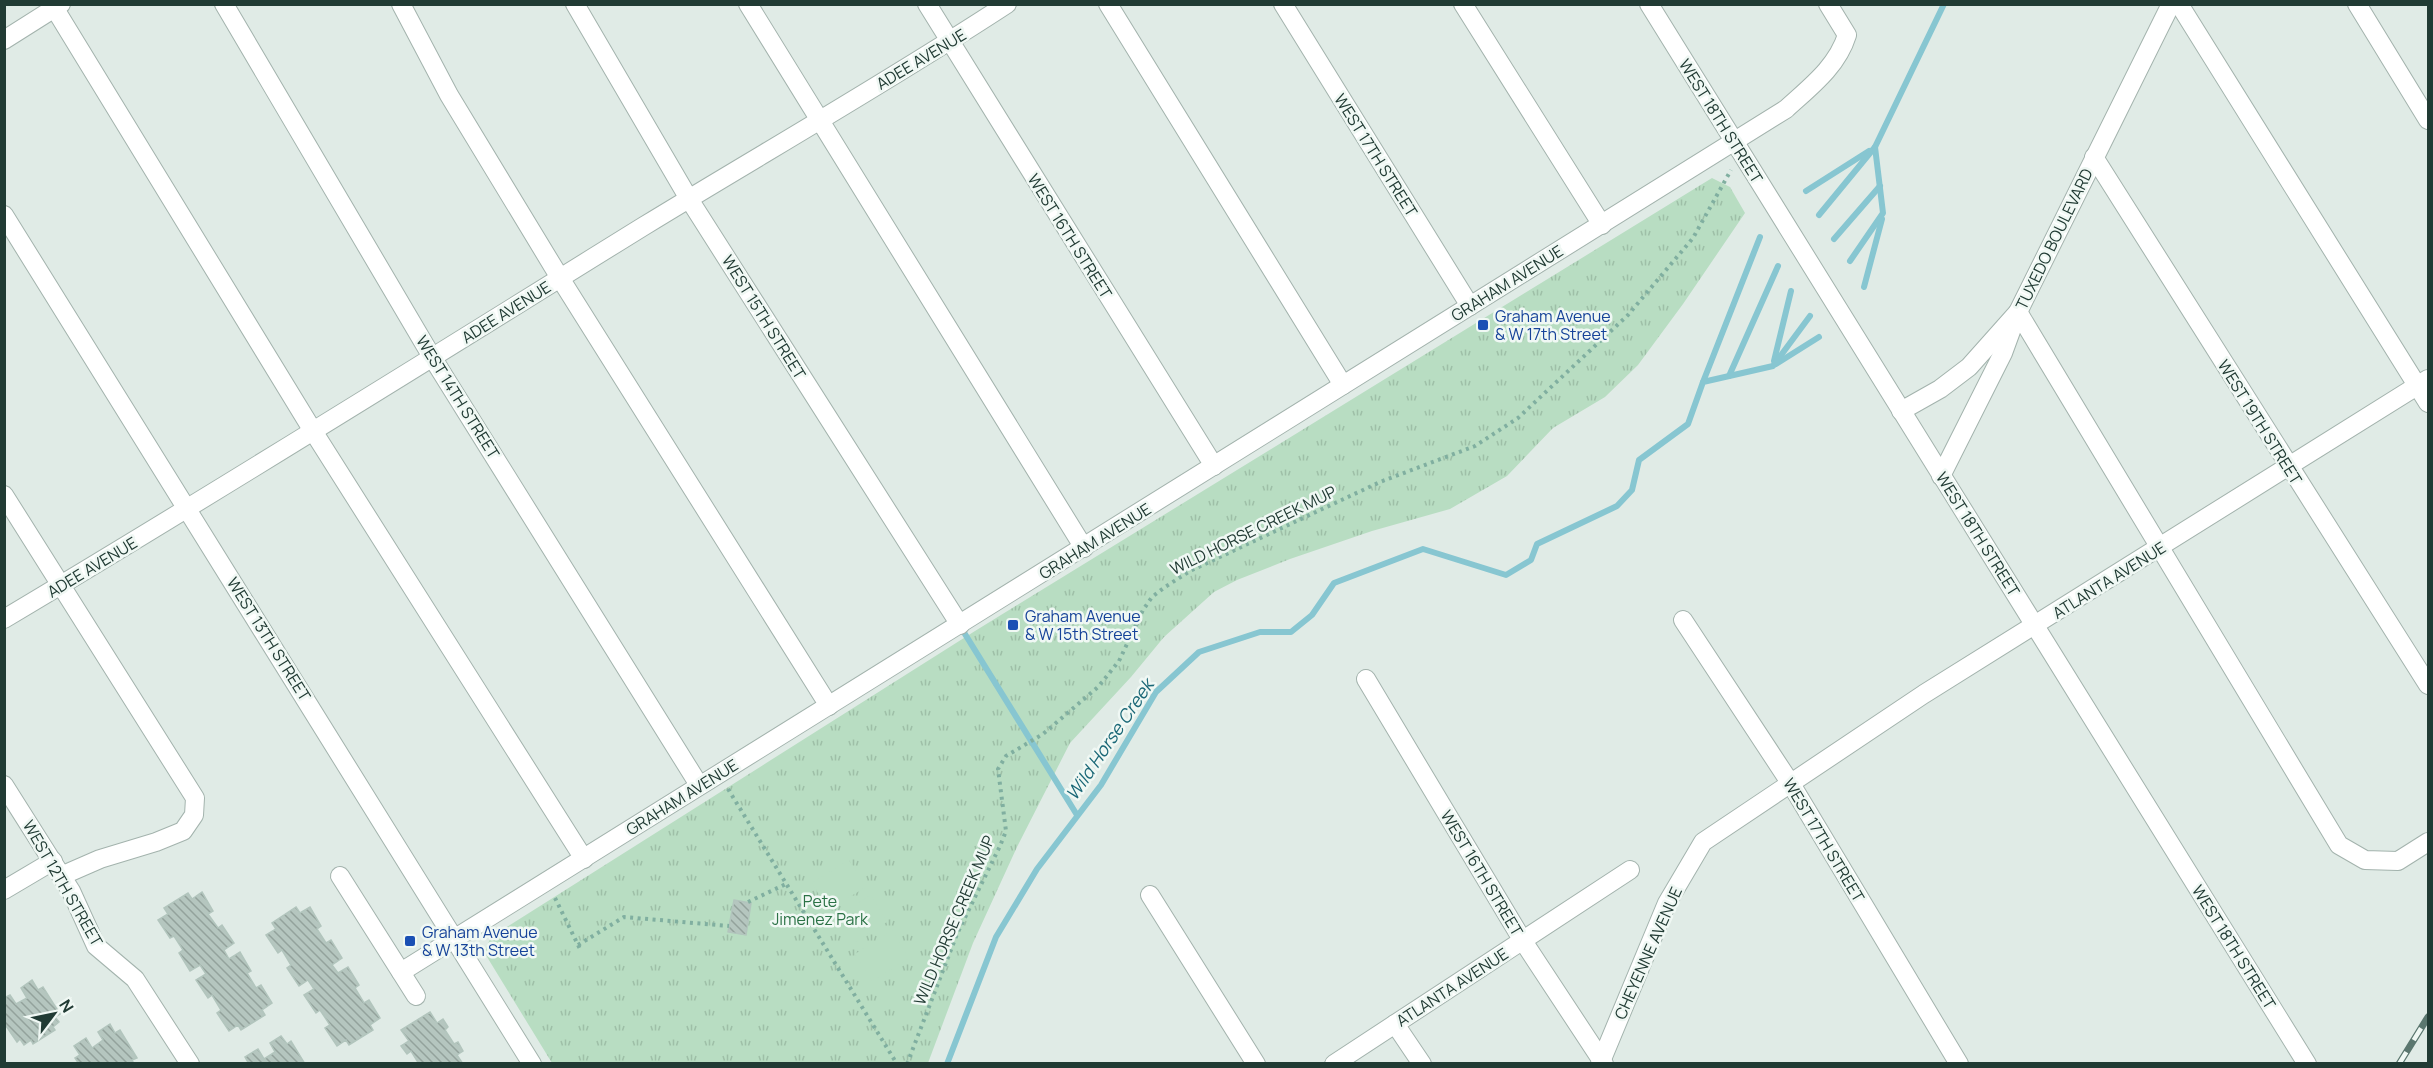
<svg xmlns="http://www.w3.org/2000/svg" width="2433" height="1068" font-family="Manrope,sans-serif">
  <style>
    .grass { fill: url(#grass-tufts) }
    .pitch { fill: #b8ddc2 }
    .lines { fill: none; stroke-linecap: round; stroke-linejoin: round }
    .stream { stroke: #87c6d1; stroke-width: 6 }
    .building { fill: url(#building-back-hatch); stroke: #b2c5bd; stroke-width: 1.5 }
    .minor-casing { stroke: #a3b3ad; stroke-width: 20 }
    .path { stroke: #80afa0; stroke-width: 4; stroke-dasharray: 3 4.5; stroke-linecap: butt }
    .minor { stroke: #fff; stroke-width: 18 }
    .rail-casing { stroke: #5b776f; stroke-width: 7 }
    .rail { stroke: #f0f8f4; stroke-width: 4.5; stroke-dasharray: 14; stroke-linecap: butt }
    .transit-dot { fill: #1a4fb4; stroke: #f0f8f4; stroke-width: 2 }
    .labels { text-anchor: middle; stroke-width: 5; stroke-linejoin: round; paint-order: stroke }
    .street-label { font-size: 16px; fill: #213b34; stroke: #f0f8f4 }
    .transit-label { font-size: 16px; fill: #164399; stroke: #f0f8f4; text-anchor: start }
    .park-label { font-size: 16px; fill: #2b7246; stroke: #f0f8f4 }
    .water-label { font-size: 18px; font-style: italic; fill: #1b6877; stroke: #f0f8f4 }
  </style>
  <defs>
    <pattern id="grass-tufts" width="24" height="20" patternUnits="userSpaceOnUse" patternTransform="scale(1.5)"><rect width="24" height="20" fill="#b8ddc2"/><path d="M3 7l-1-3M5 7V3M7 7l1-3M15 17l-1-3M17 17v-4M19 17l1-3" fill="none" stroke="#9ebfa7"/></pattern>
    <pattern id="building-back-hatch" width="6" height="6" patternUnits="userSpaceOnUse" patternTransform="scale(1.5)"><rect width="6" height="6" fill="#b5c6bf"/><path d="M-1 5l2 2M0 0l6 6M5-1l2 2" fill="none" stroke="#93a29c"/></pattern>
  </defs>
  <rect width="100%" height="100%" fill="#e0ebe6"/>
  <!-- grass -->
  <path class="grass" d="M1712,178L1730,187L1745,213L1683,304L1638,365L1605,397L1553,428L1507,476L1450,509L1372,531L1290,559L1237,580L1214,592L1164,637L1131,677L1070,743L1017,847L973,943L928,1063H552L484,952L491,937L975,631Z"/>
  <!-- pitch -->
  <g class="pitch">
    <path d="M849,860L866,887L828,910L812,883Z"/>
    <path d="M871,895L887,922L850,945L833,918Z"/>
    <path d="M892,930L909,958L872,981L855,954Z"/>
  </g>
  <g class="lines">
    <!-- stream -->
    <g class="stream">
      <path d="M1806,191L1869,151"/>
      <path d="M1819,215L1875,147"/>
      <path d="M1834,239L1880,186"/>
      <path d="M1850,261L1883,213L1875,147L1944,4"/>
      <path d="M1864,287L1882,219"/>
      <path d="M1774,361L1791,291"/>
      <path d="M1776,364L1819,337"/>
      <path d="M1729,376L1778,266"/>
      <path d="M1703,382L1760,237"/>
      <path d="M960,626L1077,815"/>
      <path d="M947,1064L996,937L1037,869L1101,785L1156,692L1199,652L1260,632H1291L1312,615L1334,583L1423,549L1506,575L1531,560L1537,544L1617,506L1632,490L1639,460L1688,424L1703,382L1773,366L1810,316"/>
    </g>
  </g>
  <!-- building -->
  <g class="building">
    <path d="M202,892L213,911L208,914L218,928L222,925L234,943L224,950L229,959L240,952L251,971L247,973L256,988L261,985L272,1003L262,1010L265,1015L241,1030L238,1025L229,1031L217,1013L221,1010L212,995L208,998L196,980L206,974L200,965L190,971L179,953L183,950L174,936L170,938L158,920L168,914L164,908L188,893L192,899Z"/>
    <path d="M734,900L751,903L746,935L728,932Z"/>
    <path d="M296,907L300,913L310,907L321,926L317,929L326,943L331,940L342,958L332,965L338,973L348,967L359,985L355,988L364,1003L369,1000L380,1018L370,1025L373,1030L349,1045L346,1040L337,1046L325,1028L330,1025L320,1010L316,1013L304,995L314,989L308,980L299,986L287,968L291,965L282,950L278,953L266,935L276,929L272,923Z"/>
    <path d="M32,980L38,990L43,987L60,1014L55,1017L59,1022L53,1027L55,1030L33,1044L31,1040L24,1045L20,1039L17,1042L4,1023V998L10,995L16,1004L27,998L21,988Z"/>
    <path d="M430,1012L437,1023L443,1019L448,1027L445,1030L454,1044L458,1042L463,1051L457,1055L463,1064H419L411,1051L407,1054L401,1046L409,1041L401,1030Z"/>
    <path d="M110,1024L115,1033L120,1030L137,1058L132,1060L134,1064H79L75,1058L80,1055L74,1046L86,1038L92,1048L103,1040L98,1032Z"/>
    <path d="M281,1036L287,1044L291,1041L305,1064H249L245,1057L258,1049L264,1059L275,1052L270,1043Z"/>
  </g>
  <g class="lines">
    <defs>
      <g id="minor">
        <path d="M52,4L313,431L584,859"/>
        <path d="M224,4L432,357L699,785"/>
        <path d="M401,4L449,95L560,278L829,706"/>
        <path d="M575,4L689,199L960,625"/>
        <path d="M748,4L1084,548"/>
        <path d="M927,4L1214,466"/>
        <path d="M1108,4L1343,385"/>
        <path d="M1283,4L1470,306"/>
        <path d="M1463,4L1602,225"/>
        <path d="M1649,4L2307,1064"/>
        <path d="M2179,4L2428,403"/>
        <path d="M2357,4L2428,120"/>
        <path d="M4,40L61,4"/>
        <path d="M2094,157L2428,685"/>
        <path d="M4,215L532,1064"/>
        <path d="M1901,411L1940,389L1969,367L2018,312L2339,845L2365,860L2398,861L2428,842"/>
        <path d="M1941,476L2003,353L2018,312L2171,4"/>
        <path d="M4,495L195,798L194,815L183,831L156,842L100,859L61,876"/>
        <path d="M4,619C219,491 431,358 644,226C765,152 888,82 1007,4"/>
        <path d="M1683,620L1791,784L1959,1064"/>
        <path d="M1366,679L1523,941L1604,1064"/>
        <path d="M4,785L71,891L96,946L135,979L190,1064"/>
        <path d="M340,876L416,996"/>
        <path d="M4,890L53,861"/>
        <path d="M1150,895L1256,1064"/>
        <path d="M401,972L1786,109C1810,87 1837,67 1847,35L1828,4"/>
        <path d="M1395,1024L1422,1064"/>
        <path d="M1334,1064L1630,870"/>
        <path d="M1600,1064L1667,903L1703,842L1924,694L2428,379"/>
      </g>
    </defs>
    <!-- minor casing -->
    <use href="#minor" class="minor-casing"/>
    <!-- path -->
    <g class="path">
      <path d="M728,789L897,1064"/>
      <path d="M555,898L581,951"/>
      <path d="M748,902L786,884"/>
      <path d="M578,945L624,917L729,926"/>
      <path d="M907,1064L957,934L1000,846L1006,831L998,769L1006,756L1043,734L1098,687L1119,661L1143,610L1152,597L1165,587L1190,571L1380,482L1475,446L1518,418L1628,315L1693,238L1731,170"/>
    </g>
    <!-- minor -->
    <use href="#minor" class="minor"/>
    <defs>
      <path id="rail" d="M2399,1064L2428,1017"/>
    </defs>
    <!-- rail casing -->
    <use href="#rail" class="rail-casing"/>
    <!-- rail -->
    <use href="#rail" class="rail"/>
  </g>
  <!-- markers -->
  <g class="transit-dot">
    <rect x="1477" y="319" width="12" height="12" rx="3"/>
    <rect x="1007" y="619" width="12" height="12" rx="3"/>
    <rect x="404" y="935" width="12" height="12" rx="3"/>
  </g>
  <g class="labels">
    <!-- street labels -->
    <g class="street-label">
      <text transform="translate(921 59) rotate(-31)" y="6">ADEE AVENUE</text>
      <text transform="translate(1721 121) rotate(58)" y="6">WEST 18TH STREET</text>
      <text transform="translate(1376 155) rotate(58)" y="6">WEST 17TH STREET</text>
      <text transform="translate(1070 236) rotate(58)" y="6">WEST 16TH STREET</text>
      <text transform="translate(2054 239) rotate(-64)" y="6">TUXEDO BOULEVARD</text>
      <text transform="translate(1507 283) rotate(-32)" y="6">GRAHAM AVENUE</text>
      <text transform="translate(506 312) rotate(-32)" y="6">ADEE AVENUE</text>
      <text transform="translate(764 317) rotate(58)" y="6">WEST 15TH STREET</text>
      <text transform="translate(458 397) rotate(58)" y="6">WEST 14TH STREET</text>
      <text transform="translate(2260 422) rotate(58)" y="6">WEST 19TH STREET</text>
      <text transform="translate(1253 530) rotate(-26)" y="6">WILD HORSE CREEK MUP</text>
      <text transform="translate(1978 534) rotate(58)" y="6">WEST 18TH STREET</text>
      <text transform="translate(1095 541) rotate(-32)" y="6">GRAHAM AVENUE</text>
      <text transform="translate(92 567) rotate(-31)" y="6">ADEE AVENUE</text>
      <text transform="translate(2109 580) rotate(-32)" y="6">ATLANTA AVENUE</text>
      <text transform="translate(269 639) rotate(58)" y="6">WEST 13TH STREET</text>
      <text transform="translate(682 797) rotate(-32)" y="6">GRAHAM AVENUE</text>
      <text transform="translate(1824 840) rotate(59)" y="6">WEST 17TH STREET</text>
      <text transform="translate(1482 873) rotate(59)" y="6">WEST 16TH STREET</text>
      <text transform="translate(63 883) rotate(60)" y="6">WEST 12TH STREET</text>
      <text transform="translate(954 920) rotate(-67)" y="6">WILD HORSE CREEK MUP</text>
      <text transform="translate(2234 947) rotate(58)" y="6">WEST 18TH STREET</text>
      <text transform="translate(1648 953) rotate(-66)" y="6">CHEYENNE AVENUE</text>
      <text transform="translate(1452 987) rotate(-33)" y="6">ATLANTA AVENUE</text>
    </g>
    <!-- transit labels -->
    <g class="transit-label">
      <text x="1495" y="322">Graham Avenue<tspan x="1495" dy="18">&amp; W 17th Street</tspan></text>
      <text x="1025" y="622">Graham Avenue<tspan x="1025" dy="18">&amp; W 15th Street</tspan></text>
      <text x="422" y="938">Graham Avenue<tspan x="422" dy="18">&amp; W 13th Street</tspan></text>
    </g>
    <!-- park labels -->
    <g class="park-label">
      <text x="820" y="907">Pete<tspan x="820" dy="18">Jimenez Park</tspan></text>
    </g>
    <!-- water labels -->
    <g class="water-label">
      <text transform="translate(1110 740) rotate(-56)" y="6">Wild Horse Creek</text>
    </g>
  </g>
  <!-- border -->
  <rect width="2433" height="1068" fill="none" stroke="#213b34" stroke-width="12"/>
  <!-- north arrow -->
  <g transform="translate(54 1014) rotate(58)" stroke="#f0f8f4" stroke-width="4.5" paint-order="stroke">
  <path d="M0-4.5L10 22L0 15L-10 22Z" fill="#213b34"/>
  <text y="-9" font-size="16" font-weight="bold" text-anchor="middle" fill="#213b34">N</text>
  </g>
</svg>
